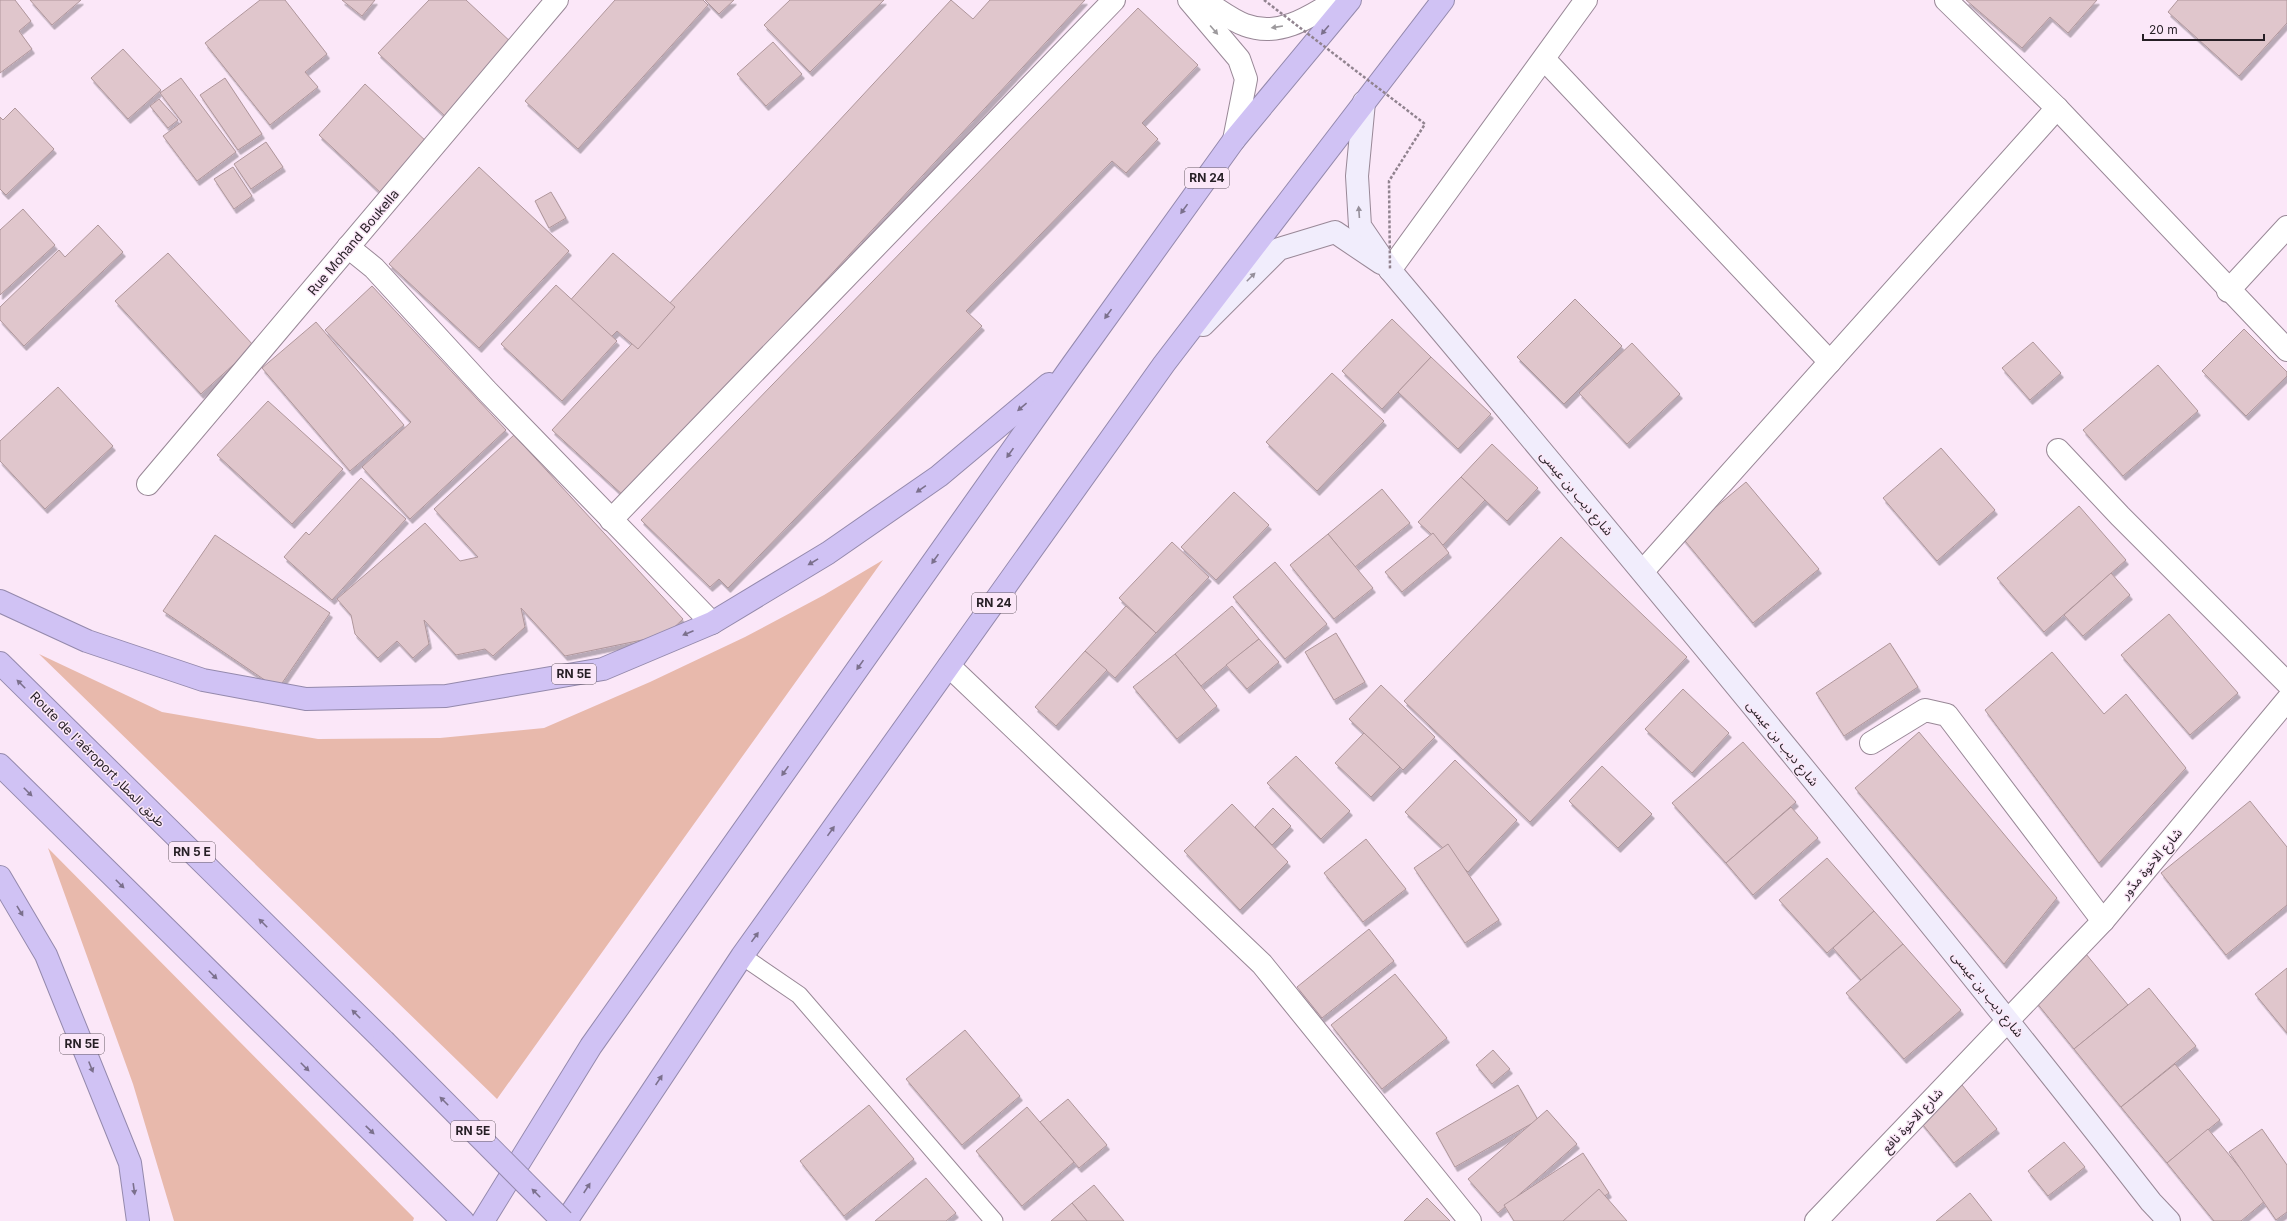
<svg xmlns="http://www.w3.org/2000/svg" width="2287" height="1221" font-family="Inter,'Noto Sans Arabic',sans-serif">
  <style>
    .green { fill: #e8b9ac }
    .building { fill: #e0c6cc; stroke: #af969b; filter: url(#shadow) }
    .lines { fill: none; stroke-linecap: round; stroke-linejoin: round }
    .lane-casing { stroke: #998897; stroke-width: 19 }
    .street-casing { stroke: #998897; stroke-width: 24 }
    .secondary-casing { stroke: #998897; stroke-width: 24 }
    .highway-casing { stroke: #9489ac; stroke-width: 24 }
    .lane { stroke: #fff; stroke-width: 17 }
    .street { stroke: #fff; stroke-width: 22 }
    .secondary { stroke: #f1edfc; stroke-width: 22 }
    .highway { stroke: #d0c2f4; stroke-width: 22 }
    .highway-bridge-casing { stroke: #9489ac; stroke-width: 24; stroke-linecap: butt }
    .path-bridge { stroke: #91838f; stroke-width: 2.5; stroke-dasharray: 3 2; stroke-linecap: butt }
    .highway-bridge { stroke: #d0c2f4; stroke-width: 22 }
    .oneway { fill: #9d9a9d }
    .oneway2 { fill: #7b708c }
    .oneway3 { fill: #96909b }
    .labels { text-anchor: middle; stroke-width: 3; stroke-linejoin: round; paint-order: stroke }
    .shield { fill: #fbe7f8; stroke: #665b64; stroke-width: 1 }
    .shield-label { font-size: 12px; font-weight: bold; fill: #261f25 }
    .street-label { font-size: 13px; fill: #261f25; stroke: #fbe7f8 }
  </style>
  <defs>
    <filter id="shadow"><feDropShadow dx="2.5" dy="4.5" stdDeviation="0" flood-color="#0004"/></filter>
  </defs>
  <rect width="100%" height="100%" fill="#fbe7f8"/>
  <!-- green -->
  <g class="green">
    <path d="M883,560L497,1099L39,654L162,712L318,739L440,738L544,728L650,682L745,637L824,595Z"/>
    <path d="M48,848L414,1218L413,1221H174L133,1084Z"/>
  </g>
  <!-- building -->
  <g class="building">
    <path d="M0,0H15L31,21L19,31L32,49L0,73Z"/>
    <path d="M30,0H81L52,25Z"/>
    <path d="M260,0H285L327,54L305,72L318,87L270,125L205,43Z"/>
    <path d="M342,0H375L362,16Z"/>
    <path d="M429,0H466L514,45L446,117L378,53Z"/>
    <path d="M615,0H703L708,5L578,149L525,101Z"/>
    <path d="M705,0H734L719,14Z"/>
    <path d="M790,0H884L810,72L764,25Z"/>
    <path d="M951,0L973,19L990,0H1085L625,497L552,430Z"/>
    <path d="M1966,0H2097L2068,33L2050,17L2022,48Z"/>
    <path d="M2178,0H2287V23L2239,76L2168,12Z"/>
    <path d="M1138,8L1198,65L1142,123L1158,139L1126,173L1112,161L966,311L982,326L728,588L719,579L710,587L641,520Z"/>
    <path d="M773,42L802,74L766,106L737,74Z"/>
    <path d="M123,49L161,90L128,119L91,78Z"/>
    <path d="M181,78L236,152L197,181L163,136L182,122L160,93Z"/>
    <path d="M225,78L262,134L238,150L200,95Z"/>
    <path d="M365,84L428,143L382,194L319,135Z"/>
    <path d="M159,99L178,120L168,128L150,106Z"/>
    <path d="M15,108L54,149L6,195L0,189V117L3,120Z"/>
    <path d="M266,142L283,167L251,189L234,164Z"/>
    <path d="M233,167L252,196L234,209L214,179Z"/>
    <path d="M479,167L569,251L479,348L389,264Z"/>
    <path d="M551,192L566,218L549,228L535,201Z"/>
    <path d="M23,209L55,245L0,295V230Z"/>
    <path d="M98,225L123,252L24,346L0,320V307L59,250L65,257Z"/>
    <path d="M168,253L254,346L201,394L115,301Z"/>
    <path d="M613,253L675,307L638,349L617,331L607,341L566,305Z"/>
    <path d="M556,285L617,341L562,401L501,344Z"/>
    <path d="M372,286L506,430L410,519L362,467L411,422L325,330Z"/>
    <path d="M1575,299L1622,346L1564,404L1517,357Z"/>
    <path d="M1392,319L1431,357L1382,409L1342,371Z"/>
    <path d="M316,322L404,425L350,471L262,368Z"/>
    <path d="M2244,329L2287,372V376L2246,416L2202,371Z"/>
    <path d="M2033,342L2061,373L2030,400L2002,368Z"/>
    <path d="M1632,343L1680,394L1627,444L1579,393Z"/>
    <path d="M1431,357L1491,414L1458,449L1398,392Z"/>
    <path d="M2158,365L2198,411L2123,476L2083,430Z"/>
    <path d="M1332,373L1384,421L1317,491L1266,442Z"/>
    <path d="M58,387L113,446L45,509L0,461V441Z"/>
    <path d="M268,401L343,469L292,524L217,455Z"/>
    <path d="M514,435L683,619L666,635L565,656L521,608L525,627L493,656L485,649L456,655L424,620L429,644L413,658L397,641L378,658L355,634L351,615L337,599L425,523L460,561L478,557L434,509Z"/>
    <path d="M1492,444L1538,488L1507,521L1461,477Z"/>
    <path d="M1941,448L1995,510L1937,561L1883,498Z"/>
    <path d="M1461,477L1485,500L1443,545L1418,522Z"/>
    <path d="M361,478L406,519L332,600L284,557L306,532L309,535Z"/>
    <path d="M1746,482L1819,569L1753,623L1681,536Z"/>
    <path d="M1382,489L1410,523L1355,567L1328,534Z"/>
    <path d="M1234,492L1269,525L1216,580L1181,547Z"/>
    <path d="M2079,506L2126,560L2044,632L1997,578Z"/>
    <path d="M1433,533L1449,553L1402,592L1385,572Z"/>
    <path d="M1328,534L1373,588L1334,619L1290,565Z"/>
    <path d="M215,535L330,613L278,689L163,611Z"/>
    <path d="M1561,537L1687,657L1530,822L1404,701Z"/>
    <path d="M1172,542L1209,577L1156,633L1119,598Z"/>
    <path d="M1275,562L1327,624L1285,659L1233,597Z"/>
    <path d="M2111,573L2130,595L2083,636L2064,615Z"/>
    <path d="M1126,606L1156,633L1115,678L1085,651Z"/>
    <path d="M1232,606L1259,639L1201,686L1175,654Z"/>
    <path d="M2169,614L2238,693L2190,735L2121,655Z"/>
    <path d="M1336,633L1365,682L1334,700L1305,652Z"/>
    <path d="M1259,639L1279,662L1247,689L1226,665Z"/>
    <path d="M1890,643L1918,687L1844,736L1816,693Z"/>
    <path d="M1085,651L1107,670L1056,726L1035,707Z"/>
    <path d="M2052,652L2104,714L2126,694L2186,768L2099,863L1985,710Z"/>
    <path d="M1175,654L1217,706L1177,739L1133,687Z"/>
    <path d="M1381,685L1435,737L1403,770L1349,719Z"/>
    <path d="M1683,689L1729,733L1692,773L1645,729Z"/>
    <path d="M1919,732L2057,898L2004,964L1855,788Z"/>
    <path d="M1364,733L1400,767L1371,797L1335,763Z"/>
    <path d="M1743,742L1796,802L1726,863L1672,803Z"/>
    <path d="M1296,756L1350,811L1321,839L1267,783Z"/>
    <path d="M1455,760L1517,820L1468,872L1405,812Z"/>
    <path d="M1602,766L1652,814L1618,848L1569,801Z"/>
    <path d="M2250,801L2287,847V905L2226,955L2161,873Z"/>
    <path d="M1232,804L1288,862L1240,910L1184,851Z"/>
    <path d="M1791,807L1818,838L1753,895L1726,863Z"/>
    <path d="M1273,808L1291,826L1272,845L1255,827Z"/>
    <path d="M1366,839L1406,889L1363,922L1324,873Z"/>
    <path d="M1448,844L1499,920L1465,943L1414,868Z"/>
    <path d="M1827,858L1874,911L1827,953L1779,900Z"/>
    <path d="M1874,911L1903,944L1861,980L1833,948Z"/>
    <path d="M1369,929L1394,961L1322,1018L1297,987Z"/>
    <path d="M1903,944L1961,1010L1904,1059L1846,993Z"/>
    <path d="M2086,954L2128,1005L2074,1049L2032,997Z"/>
    <path d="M2287,968V1033L2255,994Z"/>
    <path d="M1395,974L1447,1038L1382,1089L1331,1025Z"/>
    <path d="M2149,988L2196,1046L2121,1107L2074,1049Z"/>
    <path d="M965,1030L1020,1096L962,1145L906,1079Z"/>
    <path d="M1493,1050L1510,1069L1492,1084L1476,1065Z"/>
    <path d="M2175,1064L2220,1120L2167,1163L2121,1107Z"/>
    <path d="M1518,1085L1538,1120L1455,1167L1436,1133Z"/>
    <path d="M1962,1085L1997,1129L1954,1163L1919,1120Z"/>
    <path d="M1068,1099L1107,1145L1079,1168L1040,1122Z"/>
    <path d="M869,1105L914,1159L844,1216L800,1161Z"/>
    <path d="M1027,1107L1074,1162L1022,1206L976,1151Z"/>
    <path d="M1547,1110L1577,1144L1498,1213L1468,1179Z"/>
    <path d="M2208,1129L2266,1200L2241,1221H2214L2167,1163Z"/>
    <path d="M2262,1129L2287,1165V1212L2276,1220L2229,1152Z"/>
    <path d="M2064,1142L2085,1167L2048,1196L2028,1171Z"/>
    <path d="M1583,1153L1609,1193L1567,1221H1514L1504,1205Z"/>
    <path d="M926,1178L956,1213L946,1221H875Z"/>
    <path d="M1094,1185L1124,1221H1087L1072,1203Z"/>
    <path d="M1599,1189L1627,1221H1563Z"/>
    <path d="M1970,1193L1992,1221H1936Z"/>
    <path d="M1427,1198L1450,1221H1404Z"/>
    <path d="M1072,1203L1087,1221H1051Z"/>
  </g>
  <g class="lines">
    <defs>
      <path id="lane" d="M742,956L799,995L994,1221"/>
      <g id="street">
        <path d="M1189,0L1239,59L1246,79L1234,140"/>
        <path d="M1203,0C1216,8 1231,20 1245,25C1279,38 1310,17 1337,0"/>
        <path d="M1946,0L2057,108L2287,350"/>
        <path d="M1544,59L1830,362"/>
        <path d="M348,247L374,268L486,390L712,623"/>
        <path d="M1390,270L1586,0"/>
        <path d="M2228,291L2287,227"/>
        <path d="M2058,450L2120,516L2287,683"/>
        <path d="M148,484L557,0"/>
        <path d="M611,520L1114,0"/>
        <path d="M1643,571L2057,108"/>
        <path d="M949,666L1262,964L1470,1221"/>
        <path d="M1871,743L1925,710L1947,715L2103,921"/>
        <path d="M1816,1221L2103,921L2287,700"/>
      </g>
      <g id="secondary">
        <path d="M1364,102L1357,176L1360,226L1390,270C1648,577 1904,886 2151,1202L2169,1221"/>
        <path d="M1203,325L1279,249L1335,232L1381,263"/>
      </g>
      <g id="highway">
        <path d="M0,601L87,641L203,680L306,699L446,696L603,669L712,623L828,553L939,476L1049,384"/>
        <path d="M0,663L384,1041"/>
        <path d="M0,765L463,1221"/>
        <path d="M0,877L46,955L130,1163L138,1221"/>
        <path d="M483,1221L591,1046L1073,364L1234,140L1350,0"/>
        <path d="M566,1221L742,956L1164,364L1443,0"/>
      </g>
    </defs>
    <!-- lane casing -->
    <use href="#lane" class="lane-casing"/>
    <!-- street casing -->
    <use href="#street" class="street-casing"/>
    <!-- secondary casing -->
    <use href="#secondary" class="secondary-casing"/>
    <!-- highway casing -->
    <use href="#highway" class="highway-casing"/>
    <!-- lane -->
    <use href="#lane" class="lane"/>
    <!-- street -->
    <use href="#street" class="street"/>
    <!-- secondary -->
    <use href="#secondary" class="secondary"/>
    <!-- highway -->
    <use href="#highway" class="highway"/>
    <defs>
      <path id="highway-bridge" d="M384,1041L563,1221"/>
    </defs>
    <!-- highway-bridge casing -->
    <use href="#highway-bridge" class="highway-bridge-casing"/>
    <!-- path-bridge -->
    <path class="path-bridge" d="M1264,0L1425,124L1389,181L1390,270"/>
    <!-- highway-bridge -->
    <use href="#highway-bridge" class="highway-bridge"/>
  </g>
  <!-- one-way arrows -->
  <defs><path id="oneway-solid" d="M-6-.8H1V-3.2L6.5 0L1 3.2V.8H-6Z"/></defs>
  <g class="oneway">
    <use href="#oneway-solid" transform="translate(1277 27) rotate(171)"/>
    <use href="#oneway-solid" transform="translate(1214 30) rotate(49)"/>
  </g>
  <g class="oneway2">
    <use href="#oneway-solid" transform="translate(1325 30) rotate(130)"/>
    <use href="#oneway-solid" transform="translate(1184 209) rotate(126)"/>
    <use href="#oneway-solid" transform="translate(1108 314) rotate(126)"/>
    <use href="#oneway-solid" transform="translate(1022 407) rotate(140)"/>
    <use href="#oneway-solid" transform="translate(1010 453) rotate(125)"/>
    <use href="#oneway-solid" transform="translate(921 489) rotate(145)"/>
    <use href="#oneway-solid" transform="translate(935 559) rotate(125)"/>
    <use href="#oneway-solid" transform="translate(813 562) rotate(149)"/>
    <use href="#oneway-solid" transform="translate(688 633) rotate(157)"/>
    <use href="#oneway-solid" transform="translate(860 665) rotate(125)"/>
    <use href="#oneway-solid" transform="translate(21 684) rotate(-135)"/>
    <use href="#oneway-solid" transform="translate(785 771) rotate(125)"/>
    <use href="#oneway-solid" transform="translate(28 792) rotate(45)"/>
    <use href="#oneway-solid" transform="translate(831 831) rotate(-54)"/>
    <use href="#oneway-solid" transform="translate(120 884) rotate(45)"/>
    <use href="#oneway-solid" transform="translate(20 911) rotate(59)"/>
    <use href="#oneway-solid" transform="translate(263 923) rotate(-135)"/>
    <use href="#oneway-solid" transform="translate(755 937) rotate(-54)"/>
    <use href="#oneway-solid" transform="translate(213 975) rotate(45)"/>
    <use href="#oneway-solid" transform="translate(356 1014) rotate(-135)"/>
    <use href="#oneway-solid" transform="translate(91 1067) rotate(68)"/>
    <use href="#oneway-solid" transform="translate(305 1067) rotate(45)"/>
    <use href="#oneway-solid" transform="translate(659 1080) rotate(-56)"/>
    <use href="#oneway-solid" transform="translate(444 1101) rotate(-135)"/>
    <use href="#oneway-solid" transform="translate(370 1130) rotate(44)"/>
    <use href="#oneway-solid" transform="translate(587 1188) rotate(-57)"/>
    <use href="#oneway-solid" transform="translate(134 1189) rotate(82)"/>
    <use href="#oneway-solid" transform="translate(536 1193) rotate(-135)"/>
  </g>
  <g class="oneway3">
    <use href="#oneway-solid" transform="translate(1359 212) rotate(-94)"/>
    <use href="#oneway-solid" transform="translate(1251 277) rotate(-45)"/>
  </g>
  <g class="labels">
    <!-- shield labels -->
    <g class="shield">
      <rect x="1185" y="168" width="44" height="20" rx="3"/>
      <rect x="972" y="593" width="44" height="20" rx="3"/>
      <rect x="552" y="664" width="44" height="20" rx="3"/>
      <rect x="169" y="842" width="46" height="20" rx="3"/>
      <rect x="60" y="1034" width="44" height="20" rx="3"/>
      <rect x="451" y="1121" width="44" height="20" rx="3"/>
    </g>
    <g class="shield-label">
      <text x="1207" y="182">RN 24</text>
      <text x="994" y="607">RN 24</text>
      <text x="574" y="678">RN 5E</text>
      <text x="192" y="856">RN 5 E</text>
      <text x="82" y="1048">RN 5E</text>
      <text x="473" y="1135">RN 5E</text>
    </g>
    <!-- street labels -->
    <g class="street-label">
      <text transform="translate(353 242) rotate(-50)" y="5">Rue Mohand Boukella</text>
      <text transform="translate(1577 493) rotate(50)" y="5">شارع ديب بن عيسى</text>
      <text transform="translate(1783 743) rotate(51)" y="5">شارع ديب بن عيسى</text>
      <text transform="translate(98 759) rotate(45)" y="5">Route de l'aéroport طريق المطار</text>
      <text transform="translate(2151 863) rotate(-50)" y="5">شارع الاخوة مدّور</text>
      <text transform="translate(1988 994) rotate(51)" y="5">شارع ديب بن عيسى</text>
      <text transform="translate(1912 1120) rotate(-47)" y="5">شارع الاخوة نافع</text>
    </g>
  </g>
  <!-- scale -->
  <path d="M2143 34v6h121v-6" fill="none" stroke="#261f25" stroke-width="2"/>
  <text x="2149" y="34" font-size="12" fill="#261f25" stroke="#fbe7f8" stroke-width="3" paint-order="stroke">20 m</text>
</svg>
